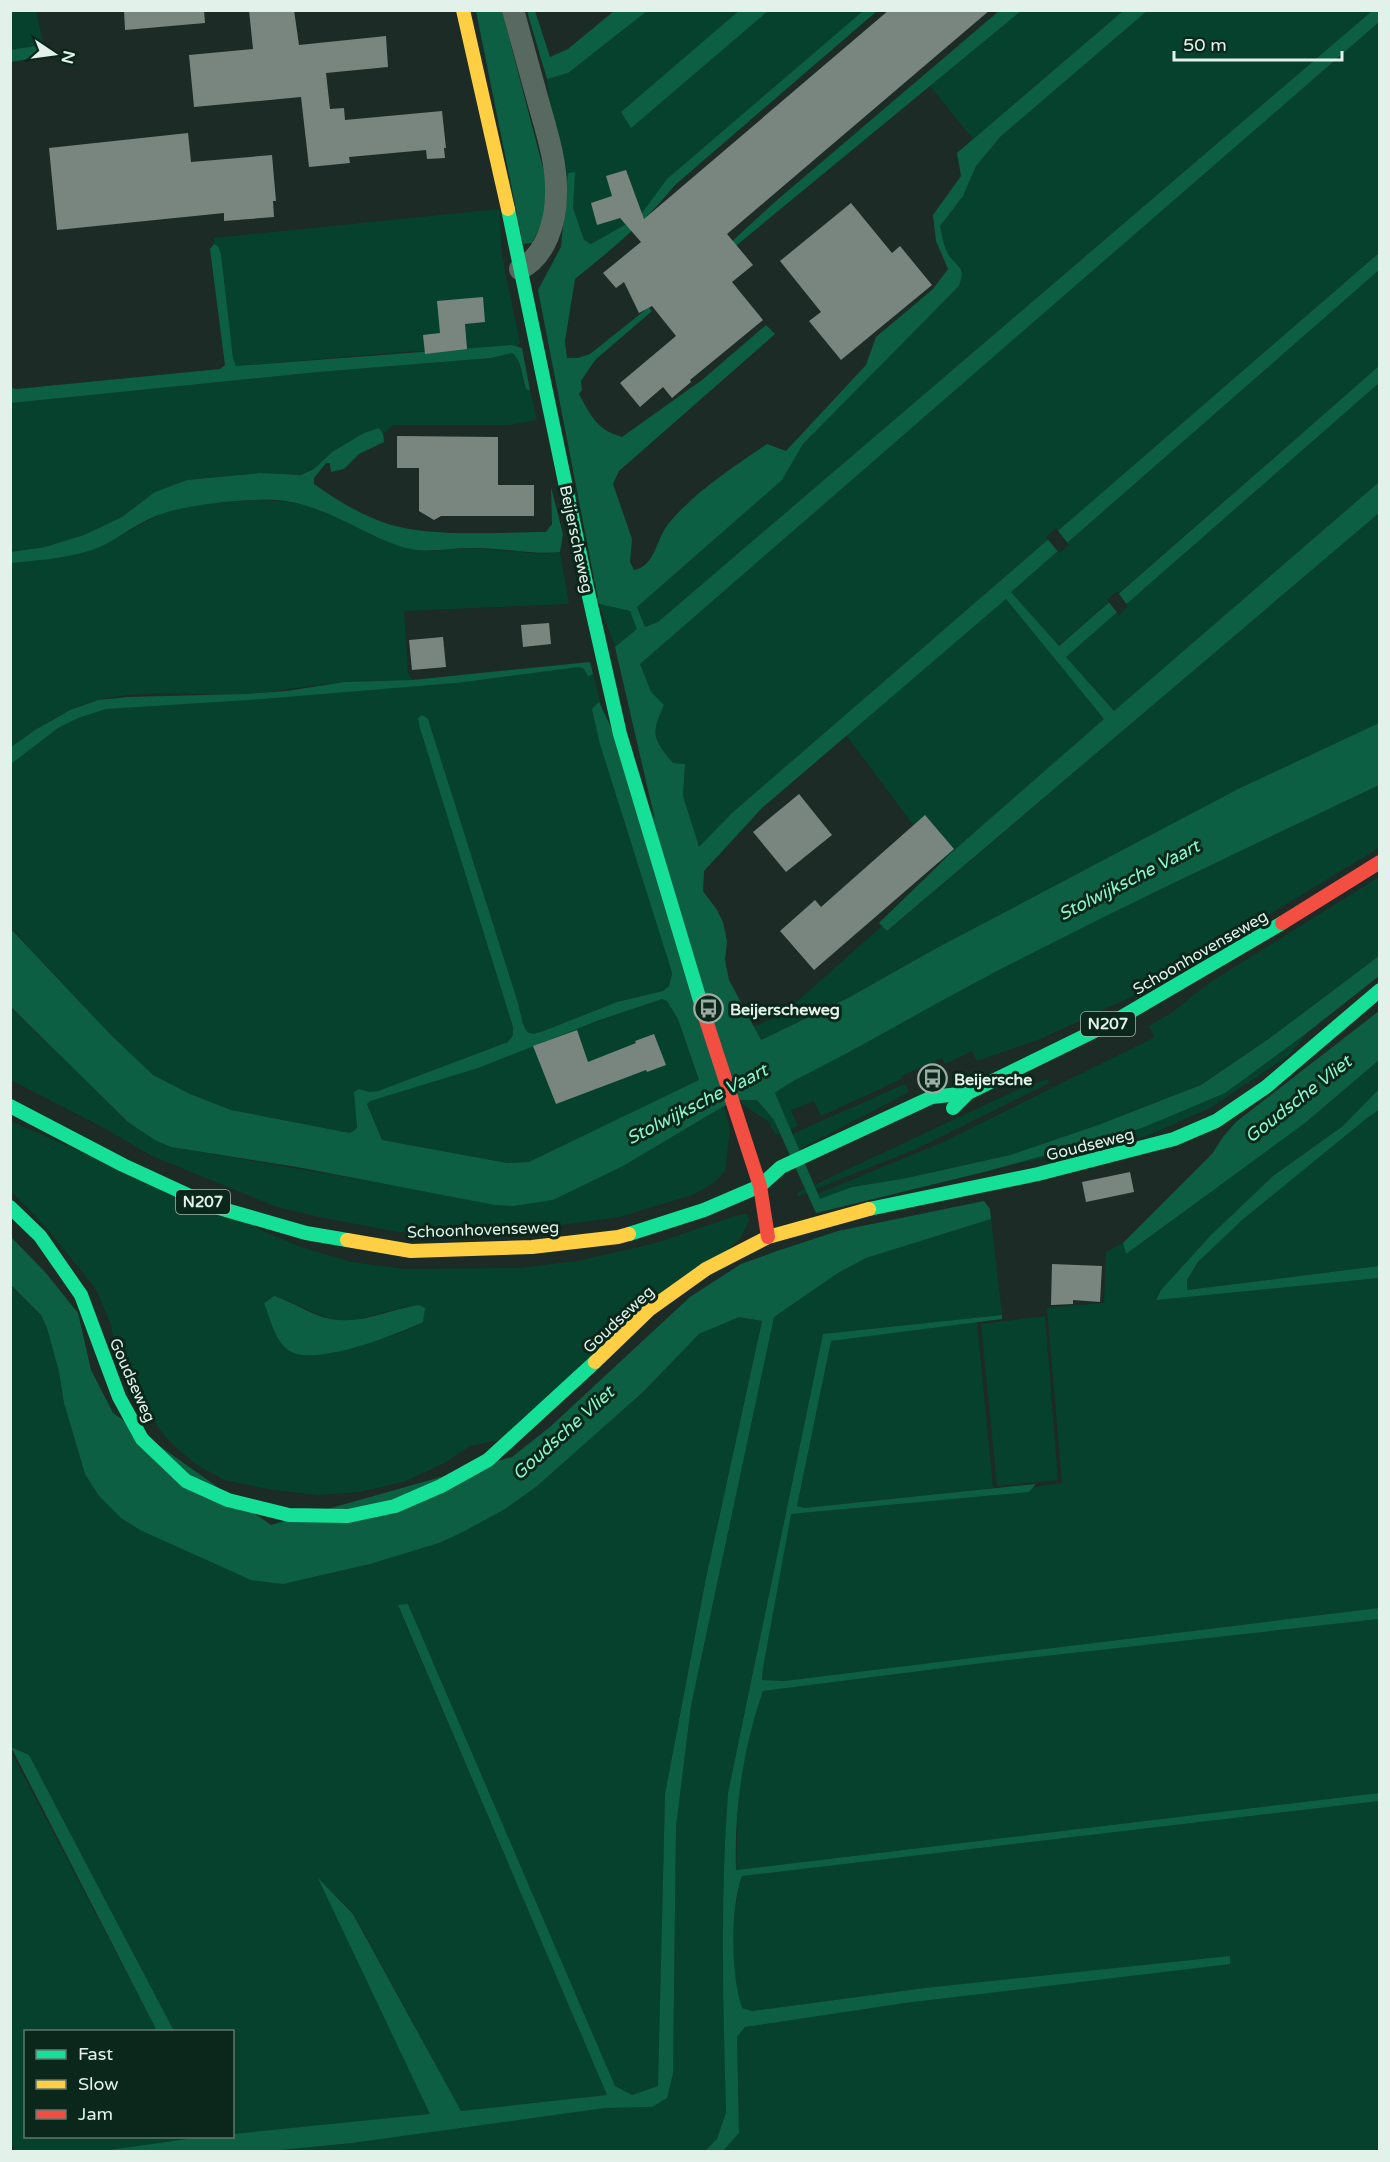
<svg xmlns="http://www.w3.org/2000/svg" width="1390" height="2162" font-family="'Varela Round',sans-serif">
  <style>
    .green { fill: #06412e; fill-rule: evenodd }
    .water { fill: #0d5f44; fill-rule: evenodd }
    .pier { fill: #1c2b25 }
    .building { fill: #798680 }
    .lines { fill: none; stroke-linecap: round; stroke-linejoin: round }
    .street { stroke: #576961; stroke-width: 22 }
    .fast { stroke: #16e098; stroke-width: 14 }
    .slow { stroke: #ffcf43; stroke-width: 14 }
    .jam { stroke: #f24e42; stroke-width: 14 }
    .labels { text-anchor: middle; stroke-width: 6; stroke-linejoin: round; paint-order: stroke }
    .shield { fill: #0b271c; stroke: #a2b5ac; stroke-width: 1.5 }
    .shield-label { font-size: 15px; font-weight: bold; fill: #e2f2ea }
    .street-label { font-size: 16px; fill: #e2f2ea; stroke: #0b271c }
    .poi-label { font-size: 16px; font-weight: bold; fill: #e2f2ea; stroke: #0b271c; text-anchor: start }
    .water-label { font-size: 18px; font-style: italic; fill: #8bf8ca; stroke: #0b271c }
  </style>
  <rect width="100%" height="100%" fill="#1c2b25"/>
  <!-- green -->
  <g class="green">
    <path d="M10,11H36L46,56L11,62Z"/>
    <path d="M647,11H740L621,112L631,127L768,11H863L667,179L639,217L591,244L584,240L573,208L574,172L566,202L554,138L547,79L568,73Z"/>
    <path d="M1021,11H1123L973,139L930,86Z"/>
    <path d="M1147,11H1372L658,622L645,627L637,607L782,480L803,444L959,286C965,268 961,270 951,258C944,250 942,235 940,226L963,196L976,166L1001,136Z"/>
    <path d="M1379,22V253L732,813L699,848L683,796L685,764L673,763C652,738 651,734 664,705L651,693L640,664Z"/>
    <path d="M499,209L502,256L520,343L517,346L404,352L236,366L233,358L221,254L218,246L214,244V238Z"/>
    <path d="M1379,270V366L1058,646L1011,592Z"/>
    <path d="M512,353L518,357L524,385L530,390L537,420L509,425H393L383,434L379,428L364,433L332,452L314,469L301,475L260,473L187,480L155,492L122,517L84,535L45,547L11,552V403L318,372L491,358Z"/>
    <path d="M1379,383V482L1114,711L1066,657Z"/>
    <path d="M257,500L278,501L311,505L374,536L429,551L471,548L543,554L560,552L569,604L404,611L408,672L412,680C390,681 367,680 344,682C310,685 278,692 244,694C196,696 145,689 98,700C66,708 37,728 11,748L10,563L64,556L101,546L162,513L208,503Z"/>
    <path d="M1379,513V723L1238,789L933,950L848,998L760,1040L753,1027L783,1014L882,926L888,931Z"/>
    <path d="M1006,599L1104,719L941,862L846,735Z"/>
    <path d="M599,604L630,611L638,629L615,647Z"/>
    <path d="M579,667L593,674L670,966L672,974L669,986L663,991L617,1002L541,1032L533,1034L527,1032L523,1024L518,1003L428,719L513,1027V1035L508,1042L378,1091L369,1092L359,1089L354,1092L357,1118L356,1130L350,1133L231,1110L190,1094L153,1075L110,1034L11,928V764L58,728L78,718L106,709L456,683Z"/>
    <path d="M1379,785V848L1135,995L1043,1038L977,1061L972,1051L945,1064L942,1058L901,1076L902,1079L821,1116L814,1101L791,1110L798,1126L790,1130L775,1093C791,1080 808,1074 826,1064C850,1052 874,1038 898,1025C1054,937 1218,862 1379,785Z"/>
    <path d="M1379,877V956L1270,1038L1201,1085L1098,1125L1010,1155L907,1178L852,1187L820,1200L817,1194L941,1143L1155,1037L1149,1026L1170,1014L1209,983Z"/>
    <path d="M662,999L667,1001L678,1019L699,1081L529,1162L507,1163L382,1140L367,1103L370,1101Z"/>
    <path d="M10,1007L128,1122L171,1147L514,1206L553,1200L623,1166L724,1106L730,1130L725,1171L714,1183L692,1195L620,1217L501,1233L447,1234L398,1232L319,1217L277,1207L152,1156L104,1128L11,1080Z"/>
    <path d="M1308,1032L1289,1055L1212,1107L1147,1136L852,1199L1142,1128Z"/>
    <path d="M1379,1060V1089L1343,1126L1273,1176L1211,1235L1161,1290L1156,1299L1379,1278V1608L784,1681L762,1680L763,1668L790,1514L1029,1492L1034,1487L1062,1483L1047,1308L1104,1303L1106,1252L1123,1243L1126,1254L1305,1123Z"/>
    <path d="M1048,1079L1049,1083L916,1149L798,1196L797,1193L1019,1089Z"/>
    <path d="M905,1084L909,1092L798,1150L792,1134Z"/>
    <path d="M740,1100H757L774,1120L779,1134L776,1135L768,1121L743,1105Z"/>
    <path d="M1379,1110V1266L1187,1290C1187,1287 1186,1284 1187,1281C1194,1251 1336,1143 1367,1118Z"/>
    <path d="M10,1121L298,1246L351,1262L405,1269L520,1268L577,1261L656,1243L738,1215L747,1214L749,1221L740,1239L510,1438L470,1446L446,1462L406,1481L360,1492L319,1495L273,1490L224,1480L194,1463L167,1439L134,1394L119,1369L111,1325L96,1289L45,1226L11,1191ZM274,1296C302,1304 326,1324 355,1320L408,1306L423,1322L403,1332L330,1354L264,1303Z"/>
    <path d="M991,1219L1002,1315L823,1334L728,1793C720,1899 723,2005 726,2112L717,2139L706,2150L675,2151H270L352,2143L605,2108L652,2107L667,2098L673,2074L676,1827L691,1706L774,1317L838,1273L866,1258Z"/>
    <path d="M10,1285L41,1316L47,1328L59,1372L64,1403L85,1474L283,1584L370,1564L439,1543L463,1532L505,1509L536,1487L643,1392L699,1334L739,1317L762,1321L706,1578L665,1794L658,2086L631,2095L615,2086L408,1604L398,1606L607,2095L461,2111L354,1914L320,1880L431,2114L233,2134L232,2032L174,2031L29,1755L11,1747Z"/>
    <path d="M1045,1316L1058,1480L997,1486L981,1324Z"/>
    <path d="M977,1322L993,1488L803,1508L797,1506L831,1341Z"/>
    <path d="M1379,1619V1793L736,1870L739,1784L746,1744L763,1691L983,1663Z"/>
    <path d="M10,1750L157,2031L26,2032V2136L201,2137L102,2151H16L10,2141Z"/>
    <path d="M1379,1801V2151H723L739,2133L737,2037L745,2027L905,2003L1230,1963L925,1988L752,2011L742,2008C730,1976 731,1909 742,1876Z"/>
  </g>
  <!-- water -->
  <g class="water">
    <path d="M740,10L768,11L631,128L621,112Z"/>
    <path d="M476,11H502L547,183L548,210L532,243L523,244Z"/>
    <path d="M527,11H535L550,57L568,49L614,11H647L568,73L547,79Z"/>
    <path d="M863,11H877L675,185C646,221 611,250 575,279L565,341L567,358H578L590,354L649,307L652,311L595,360L581,381L582,390L579,394C591,416 597,430 622,437L702,380L766,325L775,334L619,471L613,484L632,539L630,562L634,570C656,566 656,538 669,523C696,491 732,468 767,444L786,451L866,365L876,337L933,289L948,269L936,241L933,215L961,176L957,153L1123,11H1147L1001,136L976,166L963,196L940,226C942,235 944,250 951,258C961,270 965,268 959,286L803,444L782,480L637,607L645,627L658,622L1372,11H1379V22L640,664L651,692L664,705C651,734 652,738 673,763L685,764L683,796L699,847L732,813L1379,253V270L1011,592L1059,646L1379,366V383L1066,657L1114,711L1379,482V513L887,931L879,923L951,853L1104,719L1006,599L762,808L704,871L703,891L717,910L723,922L727,941L725,960L729,980L761,1040L848,998L933,950L1238,789L1379,723V785C1218,862 1054,937 898,1025C874,1038 850,1052 826,1064C808,1074 792,1080 775,1093L820,1199L852,1187L907,1178L1010,1155L1098,1125L1201,1085L1270,1038L1379,956V976L1308,1032L1225,1093L1142,1128L988,1171L816,1213L774,1120L757,1100H740L724,1106L623,1166L553,1200L514,1206L495,1205L297,1167L171,1147L155,1140L128,1122L11,1007L10,928L110,1034L153,1075L190,1094L231,1110L350,1133L355,1130L357,1127L354,1092L359,1089L369,1092L378,1091L508,1042L513,1035V1027L420,728L418,718L422,715L428,719L518,1003L523,1024L527,1032L533,1034L541,1032L617,1002L663,991L669,986L672,974L670,966L600,744L592,709L599,702L655,820L615,647L637,629L630,611L599,604L538,290L561,247L568,173L575,172L573,208L584,240L591,244L639,217L667,179ZM662,999L667,1001L678,1019L699,1080L529,1162L507,1163L382,1140L367,1104L370,1101L478,1068L597,1021Z"/>
    <path d="M999,11H1021L732,249L729,244L776,201Z"/>
    <path d="M42,45L46,56L11,62V50Z"/>
    <path d="M214,244L218,246L221,254L233,358L236,366L512,345L522,348L530,390H527C521,378 523,361 512,353L491,358L318,372L11,403V388L17,389L220,369L225,365L210,249Z"/>
    <path d="M379,428L383,434L384,442L359,454L344,469L331,472L330,463H326L314,478V484C336,500 363,516 388,524C434,538 498,532 546,532L552,524L551,487L563,534L560,552C530,555 500,547 470,548C448,548 425,554 402,547C359,533 323,503 276,500C238,499 200,503 164,513C143,519 123,535 104,545C76,558 40,560 11,563V552L45,547L84,535L122,517L155,492L187,480L260,473L301,475L314,469L332,452L364,433Z"/>
    <path d="M590,662L593,674L588,676L584,669L579,667L456,683L262,699L106,709L78,718L58,728L11,764L10,748L35,730L70,710L98,700L128,697L244,694L287,691L344,682L412,680Z"/>
    <path d="M1379,1011V1060L1305,1123L1126,1254L1123,1243L1212,1154L1223,1137L1236,1122Z"/>
    <path d="M1379,1089V1110L1367,1118L1242,1220L1198,1262L1187,1280V1290L1379,1266V1278L1156,1300L1161,1290L1211,1235L1273,1176L1343,1126Z"/>
    <path d="M984,1201L990,1209L991,1219L866,1258L838,1273L774,1317L691,1706L676,1827L673,2074L667,2098L652,2107L605,2108L352,2143L270,2151H102L201,2137L232,2136L233,2134L430,2114L318,1878L353,1914L461,2111L607,2095L398,1605L408,1604L615,2086L632,2095L658,2086L665,1794L706,1578L762,1321L739,1317L699,1334L643,1392L536,1487L505,1509L463,1532L439,1543L370,1564L283,1584L251,1580L140,1530L121,1518L99,1496L85,1474L64,1403L59,1372L47,1328L41,1315L11,1285L10,1236L45,1272L78,1313L91,1370L113,1413L271,1525L512,1457L550,1427L690,1297L741,1264L777,1251L838,1231Z"/>
    <path d="M274,1296C293,1302 313,1316 331,1319C361,1325 390,1309 419,1305L425,1308L423,1322C398,1334 315,1367 290,1351C275,1342 270,1318 264,1303Z"/>
    <path d="M1002,1315V1319L831,1341L797,1506L804,1508L1036,1484L1029,1492L791,1514L763,1668L762,1680L784,1681L1379,1608V1619L983,1663L763,1691C743,1749 734,1808 736,1870L1379,1793V1801L742,1876C730,1907 731,1977 742,2008L752,2011L925,1988L1230,1956V1964L905,2003L745,2027L737,2037L739,2133L723,2151H675L706,2150L717,2139L726,2112C723,2005 720,1899 728,1793L823,1334Z"/>
    <path d="M11,1747L29,1755L174,2031H157Z"/>
  </g>
  <!-- pier -->
  <g class="pier">
    <path d="M1056,528L1069,545L1059,553L1046,537Z"/>
    <path d="M1117,591L1128,606L1119,615L1107,600Z"/>
  </g>
  <!-- building -->
  <g class="building">
    <path d="M124,10H204L205,23L125,30Z"/>
    <path d="M249,10H294L299,45L386,36L388,67L326,73L330,109L344,108L345,120L442,111L446,148H444L445,158L427,159L426,150L349,157L350,163L309,167L301,97L194,107L189,55L253,49Z"/>
    <path d="M889,10H990L727,234L753,265L732,282L763,320L690,380L691,382L672,398L663,387L640,407L620,383L676,336L652,306L639,313L624,282L616,288L603,273L641,242L620,218L597,225L591,203L612,196L606,176L626,170L644,219Z"/>
    <path d="M188,133L191,162L272,155L276,201H273L274,217L224,221V213L57,230L49,148Z"/>
    <path d="M851,203L892,253L900,246L932,285L841,360L809,321L821,312L780,261Z"/>
    <path d="M483,297L485,322L465,324L467,349L425,354L423,335L440,333L437,301Z"/>
    <path d="M397,436L498,437V485H534V516H441L434,520L419,511V468H397Z"/>
    <path d="M549,623L551,644L523,647L521,625Z"/>
    <path d="M443,637L446,667L412,670L409,640Z"/>
    <path d="M799,794L832,835L786,872L753,832Z"/>
    <path d="M925,815L954,849L814,970L780,931L815,900L821,907Z"/>
    <path d="M577,1030L588,1062L636,1043L635,1041L654,1034L666,1065L647,1072L646,1070L556,1104L533,1046Z"/>
    <path d="M1130,1172L1134,1192L1086,1202L1082,1182Z"/>
    <path d="M1052,1264L1102,1266L1100,1302L1073,1300V1304L1051,1305Z"/>
  </g>
  <g class="lines">
    <!-- street -->
    <path class="street" d="M513,10C522,43 531,76 540,108C548,136 557,165 556,194C556,221 546,256 520,269"/>
    <!-- fast -->
    <g class="fast">
      <path d="M508,209L586,583L620,734L705,1017"/>
      <path d="M10,1106L123,1165L212,1206L306,1233L347,1240"/>
      <path d="M953,1108L968,1093L1113,1022L1282,923"/>
      <path d="M10,1207L40,1236L81,1295L119,1397L142,1439L186,1481L228,1500L289,1515L348,1516L395,1506L441,1486L488,1460L595,1362"/>
      <path d="M869,1209L1038,1174L1174,1139L1216,1121L1266,1087L1380,990"/>
      <path d="M629,1234L704,1210L760,1186L781,1167L932,1097L968,1093"/>
    </g>
    <!-- slow -->
    <g class="slow">
      <path d="M463,10L508,209"/>
      <path d="M347,1240L411,1251L532,1247L618,1237L629,1234"/>
      <path d="M595,1362L650,1309L706,1269L768,1237L869,1209"/>
    </g>
    <!-- jam -->
    <g class="jam">
      <path d="M1282,923L1380,862"/>
      <path d="M705,1017L760,1186L768,1237"/>
    </g>
  </g>
  <!-- icons -->
  <defs>
    <symbol id="bus-ring" viewBox="-11 -11 22 22"><circle r="9.5" fill="#0b271c" stroke="#9daca5" stroke-width="1.5"/><path d="M-5-6H5V4H4V6H2V4H-2V6H-4V4H-5ZM-3.5-4V0h7V-4ZM-3.5 1.2v1.5H-2V1.2ZM2 1.2v1.5H3.5V1.2Z" fill="#9daca5"/></symbol>
  </defs>
  <g fill-rule="evenodd">
    <use href="#bus-ring" x="692" y="992" width="33" height="33"/>
    <use href="#bus-ring" x="916" y="1062" width="33" height="33"/>
  </g>
  <g class="labels">
    <!-- shield labels -->
    <g class="shield">
      <rect x="1081" y="1012" width="54" height="24" rx="4.5"/>
      <rect x="176" y="1190" width="54" height="24" rx="4.5"/>
    </g>
    <g class="shield-label">
      <text x="1108" y="1029">N207</text>
      <text x="203" y="1207">N207</text>
    </g>
    <!-- street labels -->
    <g class="street-label">
      <text transform="translate(577 539) rotate(78)" y="6">Beijerscheweg</text>
      <text transform="translate(1200 952) rotate(-30)" y="6">Schoonhovenseweg</text>
      <text transform="translate(1090 1144) rotate(-14)" y="6">Goudseweg</text>
      <text transform="translate(483 1229) rotate(-2)" y="6">Schoonhovenseweg</text>
      <text transform="translate(618 1319) rotate(-43)" y="6">Goudseweg</text>
      <text transform="translate(133 1380) rotate(66)" y="6">Goudseweg</text>
    </g>
    <!-- poi labels -->
    <g class="poi-label">
      <text x="730" y="1015">Beijerscheweg</text>
      <text x="954" y="1085">Beijersche</text>
    </g>
    <!-- water labels -->
    <g class="water-label">
      <text transform="translate(1129 880) rotate(-27)" y="6">Stolwijksche Vaart</text>
      <text transform="translate(1298 1099) rotate(-38)" y="6">Goudsche Vliet</text>
      <text transform="translate(697 1104) rotate(-27)" y="6">Stolwijksche Vaart</text>
      <text transform="translate(563 1433) rotate(-42)" y="6">Goudsche Vliet</text>
    </g>
  </g>
  <!-- border -->
  <rect width="1390" height="2162" fill="none" stroke="#e2f2ea" stroke-width="24"/>
  <!-- legend -->
  <rect x="24" y="2030" width="210" height="108" fill="#0b271c" stroke="#61786e" stroke-width="1.5"/>
  <rect x="36" y="2050" width="30" height="9" fill="#16e098" stroke="#61786e" stroke-width="1.5"/>
  <text x="78" y="2060" font-size="18" fill="#e2f2ea">Fast</text>
  <rect x="36" y="2080" width="30" height="9" fill="#ffcf43" stroke="#61786e" stroke-width="1.5"/>
  <text x="78" y="2090" font-size="18" fill="#e2f2ea">Slow</text>
  <rect x="36" y="2110" width="30" height="9" fill="#f24e42" stroke="#61786e" stroke-width="1.5"/>
  <text x="78" y="2120" font-size="18" fill="#e2f2ea">Jam</text>
  <!-- north arrow -->
  <g transform="translate(54 54) rotate(103)" stroke="#0b271c" stroke-width="4.5" paint-order="stroke">
  <path d="M0-4.5L10 22L0 15L-10 22Z" fill="#e2f2ea"/>
  <text y="-9" font-size="16" font-weight="bold" text-anchor="middle" fill="#e2f2ea">N</text>
  </g>
  <!-- scale -->
  <path d="M1174 51v9h168v-9" fill="none" stroke="#e2f2ea" stroke-width="3"/>
  <text x="1183" y="51" font-size="18" fill="#e2f2ea" stroke="#0b271c" stroke-width="4.5" paint-order="stroke">50 m</text>
</svg>
